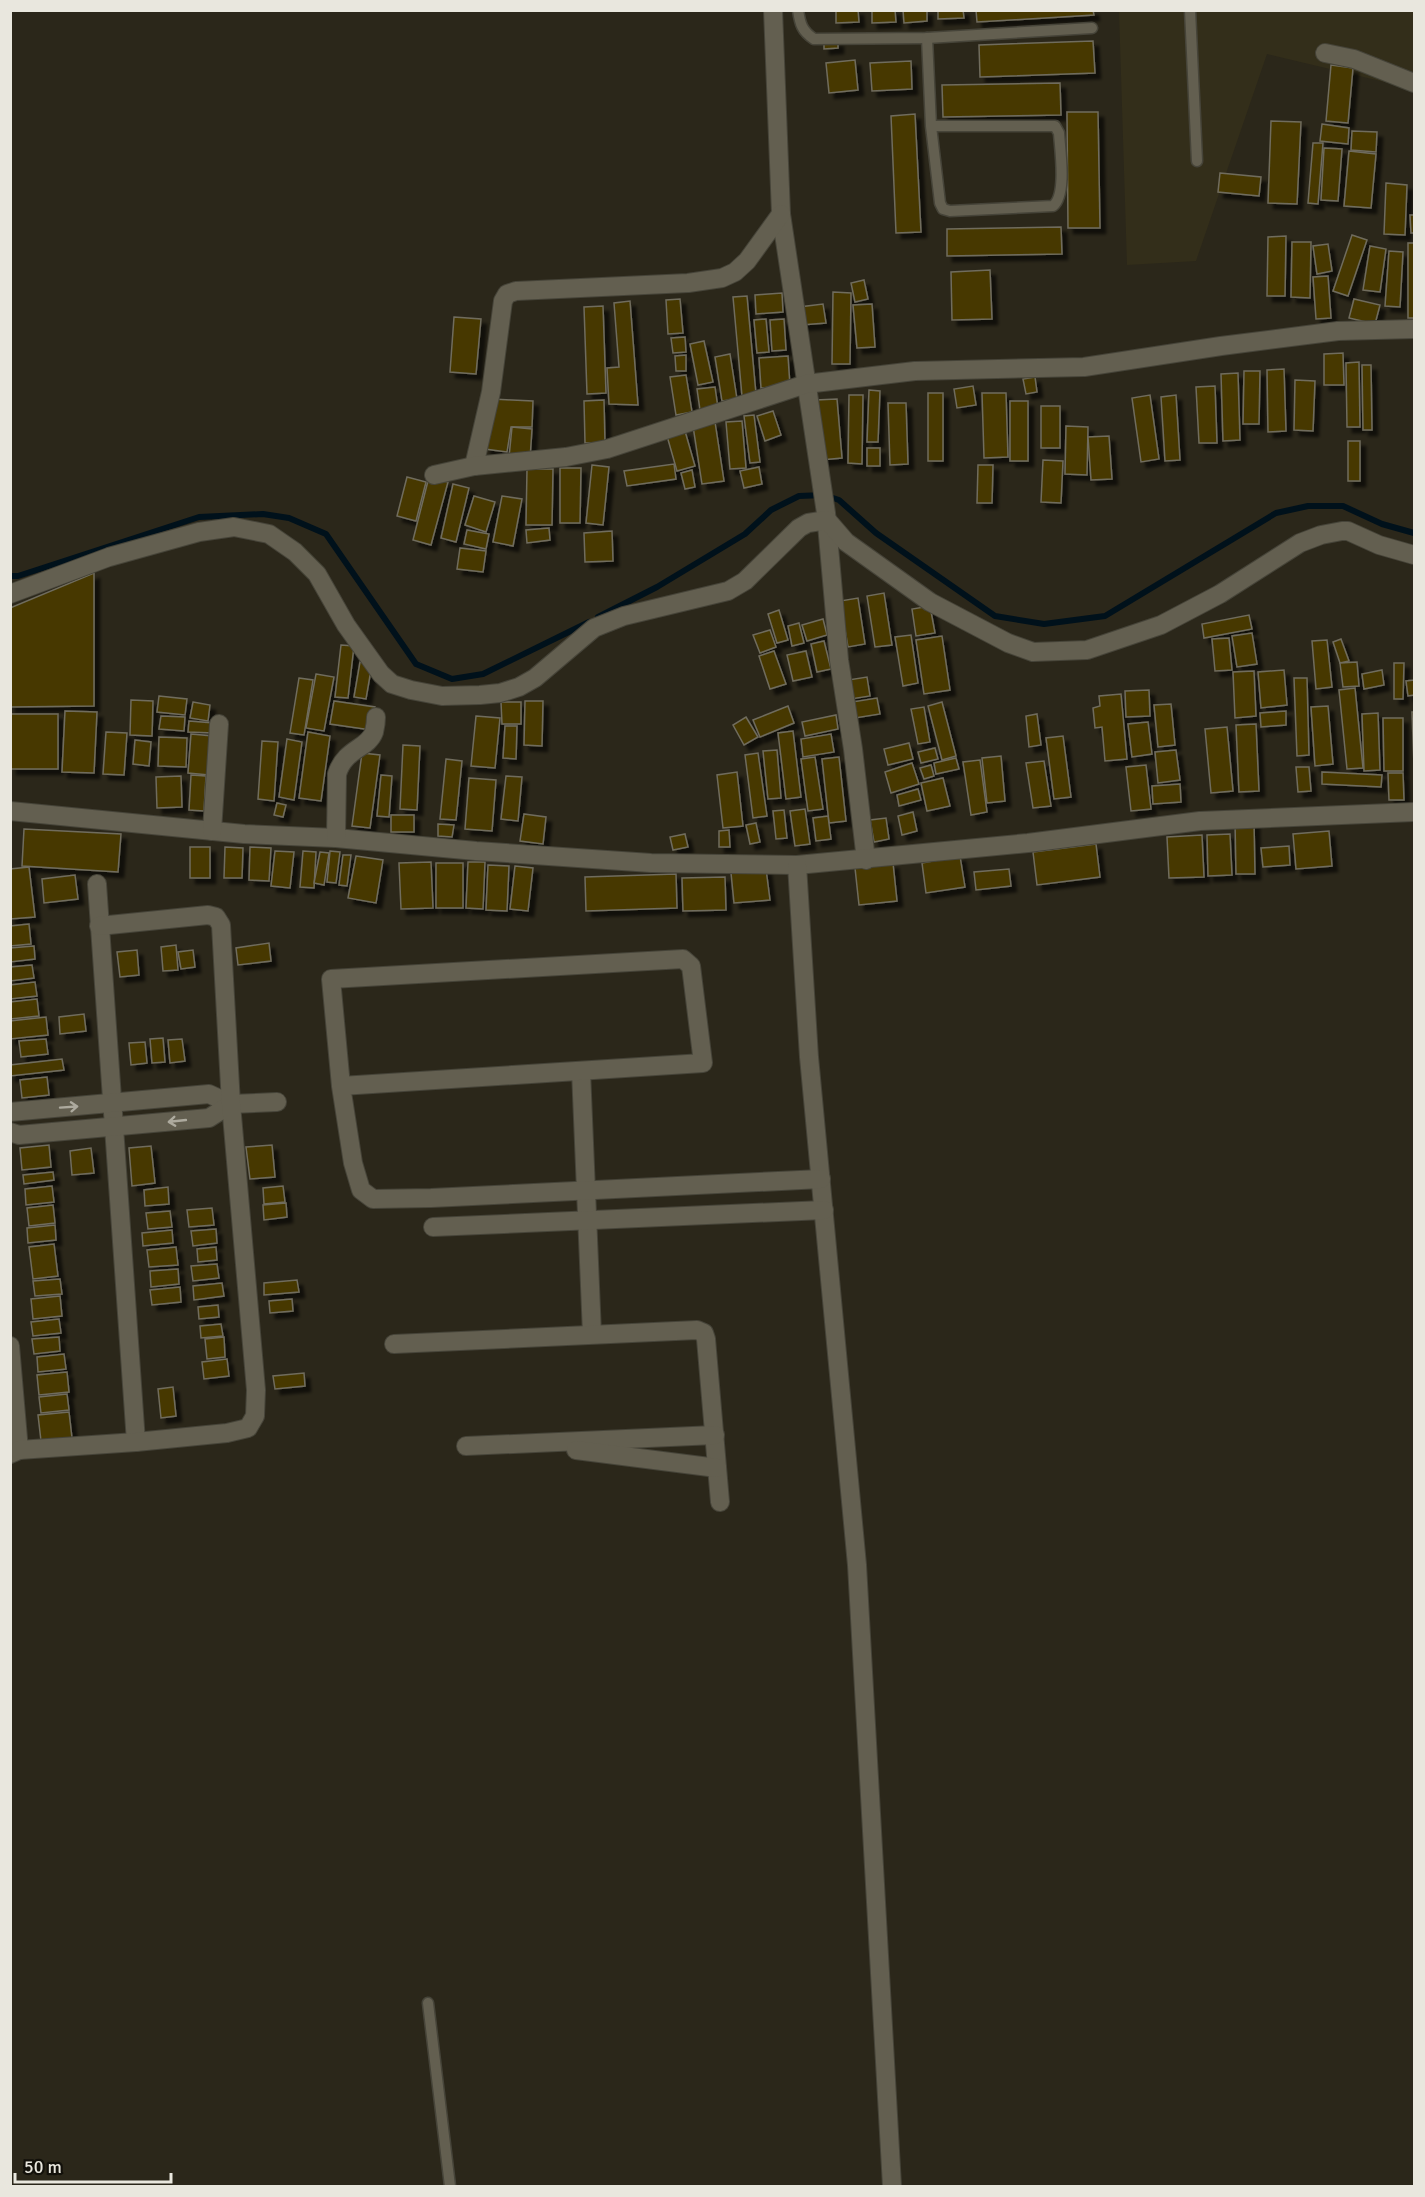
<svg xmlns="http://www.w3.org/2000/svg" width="1425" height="2197" font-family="Signika,sans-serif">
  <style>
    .built { fill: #332e1a }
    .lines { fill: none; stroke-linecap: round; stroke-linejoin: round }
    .stream { stroke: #00111b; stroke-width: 6 }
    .building { fill: #463900; stroke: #706c5d; stroke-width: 1.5; filter: url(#shadow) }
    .lane-casing { stroke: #464439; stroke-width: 13 }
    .street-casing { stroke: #464439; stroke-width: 20 }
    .lane { stroke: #635f50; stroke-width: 10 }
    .street { stroke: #635f50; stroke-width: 18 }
    .oneway { stroke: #adaa9e }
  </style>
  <defs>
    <filter id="shadow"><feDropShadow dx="5.5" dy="5.5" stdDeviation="1.5" flood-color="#0009"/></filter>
  </defs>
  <rect width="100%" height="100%" fill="#2b271a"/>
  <!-- built -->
  <path class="built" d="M1119,11H1414V89L1267,54L1196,261L1127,265Z"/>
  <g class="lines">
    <!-- stream -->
    <g class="stream">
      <path d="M10,576H18L199,517L263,514L289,518L326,534L416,664L452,679L483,674L589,622"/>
      <path d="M598,617L657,587L745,534L771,510L799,496L824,495L839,500L876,533L995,616L1044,624L1105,616L1276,513L1308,506H1343L1382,524L1414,533"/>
    </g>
  </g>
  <!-- building -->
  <g class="building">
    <path d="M836,10H858L859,22L836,23Z"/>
    <path d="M872,10H895L896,22L872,23Z"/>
    <path d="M903,10H927V21L904,23Z"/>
    <path d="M938,10H963L964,18L938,19Z"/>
    <path d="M976,10H1093L1094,15L977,22Z"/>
    <path d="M838,41V48L824,49V42Z"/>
    <path d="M1093,41L1095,73L980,77L979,45Z"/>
    <path d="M855,60L858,90L829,93L826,63Z"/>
    <path d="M911,61L912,89L872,91L870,63Z"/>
    <path d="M1331,65L1353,68L1348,123L1326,121Z"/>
    <path d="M1060,83L1061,115L943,117L942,85Z"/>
    <path d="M1067,112H1098L1100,228H1068Z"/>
    <path d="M915,114L921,232L896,233L891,116Z"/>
    <path d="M1271,121L1301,122L1297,204L1268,203Z"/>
    <path d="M1322,124L1349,128L1348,144L1320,141Z"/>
    <path d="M1352,131L1377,132L1376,152L1351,150Z"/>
    <path d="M1313,143H1323L1318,204L1308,203Z"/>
    <path d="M1324,148L1342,149L1338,201L1321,200Z"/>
    <path d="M1349,151L1376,154L1371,208L1344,206Z"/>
    <path d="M1220,173L1261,177L1259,196L1218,192Z"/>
    <path d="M1386,183L1407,185L1405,235L1384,234Z"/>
    <path d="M1410,215H1414V233H1411Z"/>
    <path d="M1061,227L1062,254L947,256V229Z"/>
    <path d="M1352,235L1367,240L1348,296L1333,291Z"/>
    <path d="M1286,236L1285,296H1267L1268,237Z"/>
    <path d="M1292,242H1311L1310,298L1291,297Z"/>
    <rect x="1408" y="243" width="6" height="75"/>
    <path d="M1328,244L1332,271L1317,274L1313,246Z"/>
    <path d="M1370,246L1386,249L1380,292L1363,290Z"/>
    <path d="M1389,251L1403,252L1400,307L1385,306Z"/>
    <path d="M990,270L992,319L952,320L951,272Z"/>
    <path d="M1328,276L1331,318L1316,319L1313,277Z"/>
    <path d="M864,280L868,299L855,302L851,283Z"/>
    <path d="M833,292L851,293L850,364H832Z"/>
    <path d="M782,293L783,312L756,314L755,295Z"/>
    <path d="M747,296L756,394L742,396L733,297Z"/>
    <path d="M680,299L683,333L668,334L666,300Z"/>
    <path d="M1354,299L1380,305L1375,324L1349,318Z"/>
    <path d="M630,301L638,405L609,404L607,368L619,367L614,303Z"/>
    <path d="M823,304L826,323L801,325L799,307Z"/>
    <path d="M872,304L875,347L857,348L853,305Z"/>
    <path d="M603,306L606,393L587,394L584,307Z"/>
    <path d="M454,317L481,319L476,374L450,372Z"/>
    <path d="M766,319L769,352L757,353L754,320Z"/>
    <path d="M784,319L786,350L772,351L770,320Z"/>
    <path d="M685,337L686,352L673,353L671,338Z"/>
    <path d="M704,341L713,382L698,385L690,344Z"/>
    <path d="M1343,353L1344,385H1324V354Z"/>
    <path d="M730,354L737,399L722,401L715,357Z"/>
    <path d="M686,355V371H676L675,356Z"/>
    <path d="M788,356L790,386L761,388L759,358Z"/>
    <path d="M1359,362L1360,427H1347L1346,363Z"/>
    <path d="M1362,365H1371L1372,430H1363Z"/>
    <path d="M1284,369L1286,431L1268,432L1267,370Z"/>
    <path d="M1244,371H1260L1259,424H1243Z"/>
    <path d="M1238,373L1240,440L1223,441L1221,374Z"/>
    <path d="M686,375L692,412L676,415L670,377Z"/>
    <path d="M1035,377L1037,392L1026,394L1023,379Z"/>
    <path d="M1295,380L1315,381L1313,431L1294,430Z"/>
    <path d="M973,386L976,405L957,408L954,389Z"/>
    <path d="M1215,386L1217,443H1199L1196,387Z"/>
    <path d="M715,387L718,408L700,410L697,389Z"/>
    <path d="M869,390L880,391L878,442H867Z"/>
    <rect x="928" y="393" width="15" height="68"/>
    <path d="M982,393H1006L1008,457L984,458Z"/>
    <path d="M849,395H863L862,464L848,463Z"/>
    <path d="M1150,395L1159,459L1141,462L1132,398Z"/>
    <path d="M1176,395L1180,460L1165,461L1161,397Z"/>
    <path d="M492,399L533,401L532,427H511L507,452L485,449Z"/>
    <path d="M837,399L842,458L821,460L816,400Z"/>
    <path d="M604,400L605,443H585L584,401Z"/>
    <rect x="1010" y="401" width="18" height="60"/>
    <path d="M888,403H906L908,464L890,465Z"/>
    <rect x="1041" y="406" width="19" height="42"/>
    <path d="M773,411L781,435L765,441L757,416Z"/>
    <path d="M754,415L760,462L750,463L744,416Z"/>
    <path d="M742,421L746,468L730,469L726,422Z"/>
    <path d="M715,422L724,481L702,484L693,426Z"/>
    <path d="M1066,426L1088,427L1087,475L1065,474Z"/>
    <path d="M512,427L532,429L530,459L509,457Z"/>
    <path d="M685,431L695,466L677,471L667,436Z"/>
    <path d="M1109,436L1112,479L1091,480L1088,437Z"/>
    <rect x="1348" y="441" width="12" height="40"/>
    <rect x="867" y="448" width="13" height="18"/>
    <path d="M1043,460L1063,461L1061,503L1041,502Z"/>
    <path d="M674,464L676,479L627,486L624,471Z"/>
    <path d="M592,465L609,467L603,525L586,523Z"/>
    <path d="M978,465H993L992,503H977Z"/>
    <path d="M759,467L762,484L744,488L740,471Z"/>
    <path d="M560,468H581L580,523H560Z"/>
    <path d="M527,469H553L552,525H526Z"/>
    <path d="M692,470L695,487L685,489L681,473Z"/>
    <path d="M407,477L426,482L416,521L397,516Z"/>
    <path d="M429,477L448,482L431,545L413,540Z"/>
    <path d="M453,484L469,488L456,542L441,538Z"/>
    <path d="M474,496L495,502L486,532L465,525Z"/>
    <path d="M502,496L522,499L513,546L493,542Z"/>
    <path d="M549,528L550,540L527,543L526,530Z"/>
    <path d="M467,530L489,534L486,549L464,544Z"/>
    <path d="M612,531L613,561L585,562L584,533Z"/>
    <path d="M460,548L486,551L483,572L457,569Z"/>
    <path d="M94,573V706L10,707V608Z"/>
    <path d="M884,593L892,645L875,647L867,596Z"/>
    <path d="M858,598L865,644L848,647L840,601Z"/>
    <path d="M930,606L935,633L916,636L912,609Z"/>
    <path d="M779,610L788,640L777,643L768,614Z"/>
    <path d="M1249,615L1252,629L1204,638L1202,624Z"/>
    <path d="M823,619L827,635L807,641L802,625Z"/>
    <path d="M799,623L804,643L792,646L788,626Z"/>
    <path d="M770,630L776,647L760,653L753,635Z"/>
    <path d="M1252,633L1257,664L1237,667L1232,636Z"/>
    <path d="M911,635L918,683L903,686L895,637Z"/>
    <path d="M942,636L950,690L924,694L916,640Z"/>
    <path d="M1229,638L1232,670L1215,671L1212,639Z"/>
    <path d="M1341,639L1349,661L1340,663L1333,642Z"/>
    <path d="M1327,640L1332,687L1316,689L1312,641Z"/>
    <path d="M824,641L831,669L817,672L811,644Z"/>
    <path d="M341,645L354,646L348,698L335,697Z"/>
    <path d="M774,651L786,684L770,689L759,656Z"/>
    <path d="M806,651L812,677L793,681L787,655Z"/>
    <path d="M360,662L372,664L366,699L354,697Z"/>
    <path d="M1357,662L1359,686L1343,687L1340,663Z"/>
    <path d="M1394,663H1404L1403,699H1394Z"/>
    <path d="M1284,670L1287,705L1261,708L1258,672Z"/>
    <path d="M1382,670L1384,685L1364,689L1362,674Z"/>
    <path d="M1254,671L1256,716L1235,718L1233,672Z"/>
    <path d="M316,674L334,677L324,731L306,728Z"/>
    <path d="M867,677L870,696L851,699L848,680Z"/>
    <path d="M299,678L313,680L304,735L290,733Z"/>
    <path d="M1294,678H1307L1309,755L1297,756Z"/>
    <path d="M1414,680V695L1408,696L1406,681Z"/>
    <path d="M1355,688L1363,768L1347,769L1339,690Z"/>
    <path d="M1149,690L1150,716L1126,717L1125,691Z"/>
    <path d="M1121,694L1127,759L1105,761L1102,727L1095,728L1093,708L1100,706L1099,696Z"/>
    <path d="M159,696L187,699L185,715L157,712Z"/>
    <path d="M877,698L880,714L855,718L852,702Z"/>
    <path d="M131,700L153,701L152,736L130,735Z"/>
    <path d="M334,701L375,707L371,730L330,724Z"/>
    <path d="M525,701H543L542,746L524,745Z"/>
    <path d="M193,702L210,705L208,721L190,718Z"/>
    <path d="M501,702H521V724H502Z"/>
    <path d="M942,702L956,756L942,760L928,706Z"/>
    <path d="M1171,704L1175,745L1158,747L1154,705Z"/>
    <path d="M788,706L794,723L760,737L753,720Z"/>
    <path d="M1328,706L1333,764L1315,766L1311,707Z"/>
    <path d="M924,707L930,742L918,744L911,709Z"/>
    <path d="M65,711L97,712L94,773L62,772Z"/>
    <path d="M1286,711V725L1261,727L1260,713Z"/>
    <path d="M1412,712H1414V765Z"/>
    <path d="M1378,713L1380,770L1364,771L1362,714Z"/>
    <rect x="11" y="714" width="47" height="55"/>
    <path d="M1037,714L1041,745L1029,747L1026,716Z"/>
    <path d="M836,715L838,729L805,736L802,722Z"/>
    <path d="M161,716L185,717L184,731L159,729Z"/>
    <path d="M476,716L500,718L495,768L471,766Z"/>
    <path d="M746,717L758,737L744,745L733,725Z"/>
    <path d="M1383,718H1403V771H1384Z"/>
    <path d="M189,721L214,723V733L188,732Z"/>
    <path d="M1148,722L1152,754L1132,757L1128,724Z"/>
    <path d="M1256,724L1259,791L1239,792L1236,725Z"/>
    <path d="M505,726H517L516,759L503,758Z"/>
    <path d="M1227,727L1233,791L1211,793L1205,729Z"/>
    <path d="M793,731L801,797L786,799L778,733Z"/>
    <path d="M106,732L127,733L124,775L103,774Z"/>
    <path d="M308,732L330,736L321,801L299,798Z"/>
    <path d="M191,734L213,736L209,775L188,773Z"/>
    <path d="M831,734L834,752L803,757L801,739Z"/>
    <path d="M1063,736L1071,797L1054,799L1046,738Z"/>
    <path d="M159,737L187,738L186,767L158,766Z"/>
    <path d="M287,739L302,742L294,800L279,797Z"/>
    <path d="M135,740L151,742L149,766L133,764Z"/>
    <path d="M262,741L278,742L274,801L258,799Z"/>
    <path d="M909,743L913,759L888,765L884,749Z"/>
    <path d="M403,745L420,746L417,810L400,809Z"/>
    <path d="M935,748L938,759L921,763L918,752Z"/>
    <path d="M777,750L781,798L768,799L763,751Z"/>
    <path d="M1176,750L1180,780L1158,783L1155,752Z"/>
    <path d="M362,753L380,755L370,828L352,826Z"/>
    <path d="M758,753L767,816L753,818L745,755Z"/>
    <path d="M1001,756L1005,801L987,803L982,758Z"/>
    <path d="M815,757L823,809L808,811L801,759Z"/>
    <path d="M839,757L846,821L829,823L822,759Z"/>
    <path d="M956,758L959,769L936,774L934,763Z"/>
    <path d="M446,759L462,761L456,820L440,819Z"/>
    <path d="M980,760L987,812L971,815L963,762Z"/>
    <path d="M1044,761L1051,806L1033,808L1026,763Z"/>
    <path d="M912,763L919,784L891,793L885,772Z"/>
    <path d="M931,765L934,776L924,779L920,768Z"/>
    <path d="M1146,765L1151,809L1131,811L1126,767Z"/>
    <path d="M1296,767H1309L1311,791L1298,792Z"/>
    <path d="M737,772L743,826L723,828L717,775Z"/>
    <path d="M1322,772L1382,775L1381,787L1322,784Z"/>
    <path d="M1388,773H1403L1404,800H1389Z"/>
    <path d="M191,775L206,776L204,811L189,810Z"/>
    <path d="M381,775L392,776L389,817L377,816Z"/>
    <path d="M181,776L182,807L157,808L156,777Z"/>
    <path d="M506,776L522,777L518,821L501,819Z"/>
    <path d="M469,778L496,780L492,831L465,829Z"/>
    <path d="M943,778L950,806L927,811L921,783Z"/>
    <path d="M1180,784L1181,802L1153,804L1152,786Z"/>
    <path d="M918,789L921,800L899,806L897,795Z"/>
    <path d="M277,803L286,805L283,817L274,815Z"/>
    <path d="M805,809L810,844L795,846L790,811Z"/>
    <path d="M784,810L787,838L776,839L773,811Z"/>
    <path d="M913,812L917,831L902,835L898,816Z"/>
    <path d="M524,814L546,817L543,844L520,841Z"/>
    <rect x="391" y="815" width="23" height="17"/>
    <path d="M828,816L831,839L816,841L813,818Z"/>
    <path d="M886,818L889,839L874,842L870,820Z"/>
    <path d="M1235,822H1254L1255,874H1236Z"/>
    <path d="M756,823L760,842L750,844L746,825Z"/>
    <path d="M438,824L454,825L452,837L438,836Z"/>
    <path d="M24,829L121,834L118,872L22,866Z"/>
    <path d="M729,830L730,847H719V831Z"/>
    <path d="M1329,831L1332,866L1296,869L1293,834Z"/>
    <path d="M685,834L688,847L673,850L670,837Z"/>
    <path d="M1230,834L1232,875L1208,876L1207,835Z"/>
    <path d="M1202,835L1204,877L1169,878L1167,837Z"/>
    <path d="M1096,844L1100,877L1037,885L1033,852Z"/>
    <path d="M1289,846L1290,865L1263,867L1261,848Z"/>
    <rect x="190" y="847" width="20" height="31"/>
    <path d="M225,847L243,848L242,878H224Z"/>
    <path d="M250,847L271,848L269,881L249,880Z"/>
    <path d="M275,851L294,852L290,888L271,886Z"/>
    <path d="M303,851L316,852L314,888L300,887Z"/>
    <path d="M330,851L340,852L336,883L327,882Z"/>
    <path d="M320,852L329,853L324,885L314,883Z"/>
    <path d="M343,855H351L347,886L339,885Z"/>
    <path d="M356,856L383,860L376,903L348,898Z"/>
    <path d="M960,856L965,887L926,893L922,863Z"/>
    <path d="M431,862L433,908L401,909L399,863Z"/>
    <path d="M468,862H485L483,909L466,908Z"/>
    <rect x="436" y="863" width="27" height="45"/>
    <path d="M893,863L897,901L859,905L855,868Z"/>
    <path d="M488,865L509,866L507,911L486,910Z"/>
    <path d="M515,866L533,868L528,911L510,909Z"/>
    <path d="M29,867L35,917L10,919V869Z"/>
    <path d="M766,869L770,900L734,903L731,873Z"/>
    <path d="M1009,869L1011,886L976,890L974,872Z"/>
    <path d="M676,874L677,908L586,911L585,877Z"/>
    <path d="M75,875L78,899L44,903L42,879Z"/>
    <path d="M725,877L726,910L683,911L682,878Z"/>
    <path d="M29,924L31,944L10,946V926Z"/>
    <path d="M269,943L271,961L238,965L236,948Z"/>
    <path d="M176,945L178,970L163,971L161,947Z"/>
    <path d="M34,946L35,959L10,962V948Z"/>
    <path d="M137,950L139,975L120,977L117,952Z"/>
    <path d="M193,950L195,967L181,969L178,952Z"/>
    <path d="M32,965L34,978L10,981V967Z"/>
    <path d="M35,982L37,996L10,999V985Z"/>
    <path d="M37,999L39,1016L10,1019V1002Z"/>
    <path d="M84,1014L86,1031L60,1034L59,1017Z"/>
    <path d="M46,1017L48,1035L10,1039V1021Z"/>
    <path d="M163,1038L165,1062L152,1063L150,1039Z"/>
    <path d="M46,1039L48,1054L21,1057L19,1041Z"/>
    <path d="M182,1039L185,1061L170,1063L168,1040Z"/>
    <path d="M145,1042L147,1063L131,1065L129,1043Z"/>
    <path d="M62,1059L64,1070L10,1076V1065Z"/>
    <path d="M47,1077L49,1095L22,1098L20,1080Z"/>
    <path d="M49,1145L51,1167L22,1170L20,1148Z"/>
    <path d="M272,1145L275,1177L250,1179L246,1147Z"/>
    <path d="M151,1146L155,1183L132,1186L129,1148Z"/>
    <path d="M91,1148L94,1173L72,1175L70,1151Z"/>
    <path d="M53,1172L54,1180L24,1184L23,1175Z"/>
    <path d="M52,1186L54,1202L26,1205L25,1189Z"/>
    <path d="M283,1186L285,1202L264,1204L263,1188Z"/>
    <path d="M168,1187L169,1204L145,1206L144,1190Z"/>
    <path d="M286,1203L287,1217L264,1220L263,1205Z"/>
    <path d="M53,1205L55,1223L29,1226L27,1208Z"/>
    <path d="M212,1208L214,1225L189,1227L187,1210Z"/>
    <path d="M170,1211L172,1227L148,1229L146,1213Z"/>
    <path d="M55,1225L56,1240L28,1243L27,1228Z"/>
    <path d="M216,1229L217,1243L193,1246L191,1231Z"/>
    <path d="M172,1230L173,1243L143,1246L142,1233Z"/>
    <path d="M54,1244L58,1276L33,1279L29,1247Z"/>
    <path d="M176,1247L178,1265L149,1267L147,1250Z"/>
    <path d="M216,1247L217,1260L198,1262L197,1249Z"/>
    <path d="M217,1264L219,1278L193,1281L191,1266Z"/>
    <path d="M178,1269L179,1284L151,1287L150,1271Z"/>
    <path d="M60,1279L62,1294L35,1296L33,1281Z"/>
    <path d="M297,1280L299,1292L264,1295V1283Z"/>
    <path d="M222,1283L224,1296L194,1300L193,1286Z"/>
    <path d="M180,1287L181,1302L152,1305L150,1290Z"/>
    <path d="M60,1296L62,1316L33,1319L31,1299Z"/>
    <path d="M292,1299L293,1311L270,1313L269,1301Z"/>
    <path d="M218,1305L219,1317L199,1319L198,1307Z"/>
    <path d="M59,1319L61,1333L33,1336L31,1322Z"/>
    <path d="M221,1324L223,1336L201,1338L200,1326Z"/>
    <path d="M59,1337L60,1351L34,1354L32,1339Z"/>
    <path d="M224,1337L225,1357L207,1359L205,1339Z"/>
    <path d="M64,1354L66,1369L38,1372L37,1357Z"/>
    <path d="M227,1359L229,1376L204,1379L202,1362Z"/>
    <path d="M67,1372L69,1392L39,1395L37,1375Z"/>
    <path d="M304,1373L305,1386L275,1389L273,1376Z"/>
    <path d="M173,1387L176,1416L161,1418L158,1389Z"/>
    <path d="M67,1394L69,1410L41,1413L39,1397Z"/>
    <path d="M69,1412L72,1438L41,1441L38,1415Z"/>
  </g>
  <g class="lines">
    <defs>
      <g id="lane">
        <path d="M798,10C800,24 802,31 814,39L927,38L1092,28"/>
        <path d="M1190,10L1197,161"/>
        <path d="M927,38L931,126L940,203L943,209L950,211L1053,206C1067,195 1060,150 1059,133L1055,126H931"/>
        <path d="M428,2003L450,2186"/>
      </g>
      <g id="street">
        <path d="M773,10L781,214L826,513L839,660L853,749L866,860"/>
        <path d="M1325,53L1354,59L1414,83"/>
        <path d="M474,466L491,392L503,301L507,294L516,291L688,283L722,278L735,272L747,261L781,214"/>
        <path d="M434,475L474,466L566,457L607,449L806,384L915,371L1084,367L1221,346L1338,331L1414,329"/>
        <path d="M10,594L109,557L199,532L234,527L269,534L295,552L317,574L346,625L381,674L392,684L411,690L442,696L480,695L500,693L519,687L535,678L594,628L624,616L728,591L745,581L799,528L808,523L827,520L846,542L930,602L1008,643L1033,652L1087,650L1161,625L1220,594L1300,543L1321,535L1342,531H1348L1379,545L1414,555"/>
        <path d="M10,811L244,834L336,838L476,851L651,863L797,865L1028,843L1200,821L1414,812"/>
        <path d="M212,831L219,724"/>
        <path d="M336,838L337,774C345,748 368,749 374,732C375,728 376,722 376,717"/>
        <path d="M797,865L809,1057L857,1565L892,2186"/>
        <path d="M97,884L136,1442"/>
        <path d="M581,1071L592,1334"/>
        <path d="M341,1086L703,1063L691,966L683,959L331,979L341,1086L353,1163L361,1190L373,1199L431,1198L821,1179"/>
        <path d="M10,1112L209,1094L231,1104L277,1102"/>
        <path d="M10,1132L19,1135L209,1118L231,1104"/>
        <path d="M433,1227L824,1210"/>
        <path d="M394,1344L697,1330L704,1333L706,1339L720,1502"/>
        <path d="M10,1346L19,1450L10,1454"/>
        <path d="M466,1446L715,1435"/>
        <path d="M19,1450L136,1442L227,1433L248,1428L255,1416L256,1390L231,1104L221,925L216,917L208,915L99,926"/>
        <path d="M576,1450L717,1468"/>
      </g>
    </defs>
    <!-- lane casing -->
    <use href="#lane" class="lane-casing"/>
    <!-- street casing -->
    <use href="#street" class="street-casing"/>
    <!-- lane -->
    <use href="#lane" class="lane"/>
    <!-- street -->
    <use href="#street" class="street"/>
  </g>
  <!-- one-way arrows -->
  <defs><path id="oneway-shaft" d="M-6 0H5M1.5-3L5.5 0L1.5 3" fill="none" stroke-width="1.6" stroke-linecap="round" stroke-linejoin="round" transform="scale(1.5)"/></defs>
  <g class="oneway">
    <use href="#oneway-shaft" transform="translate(69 1107) rotate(-4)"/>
    <use href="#oneway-shaft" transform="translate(177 1121) rotate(174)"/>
  </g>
  <!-- border -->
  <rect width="1425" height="2197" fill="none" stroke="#e9e7de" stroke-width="24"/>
  <!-- scale -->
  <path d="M15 2173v9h156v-9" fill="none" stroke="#e9e7de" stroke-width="3"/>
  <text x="24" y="2173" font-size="18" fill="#e9e7de" stroke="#12100a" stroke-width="4.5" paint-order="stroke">50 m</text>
</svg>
